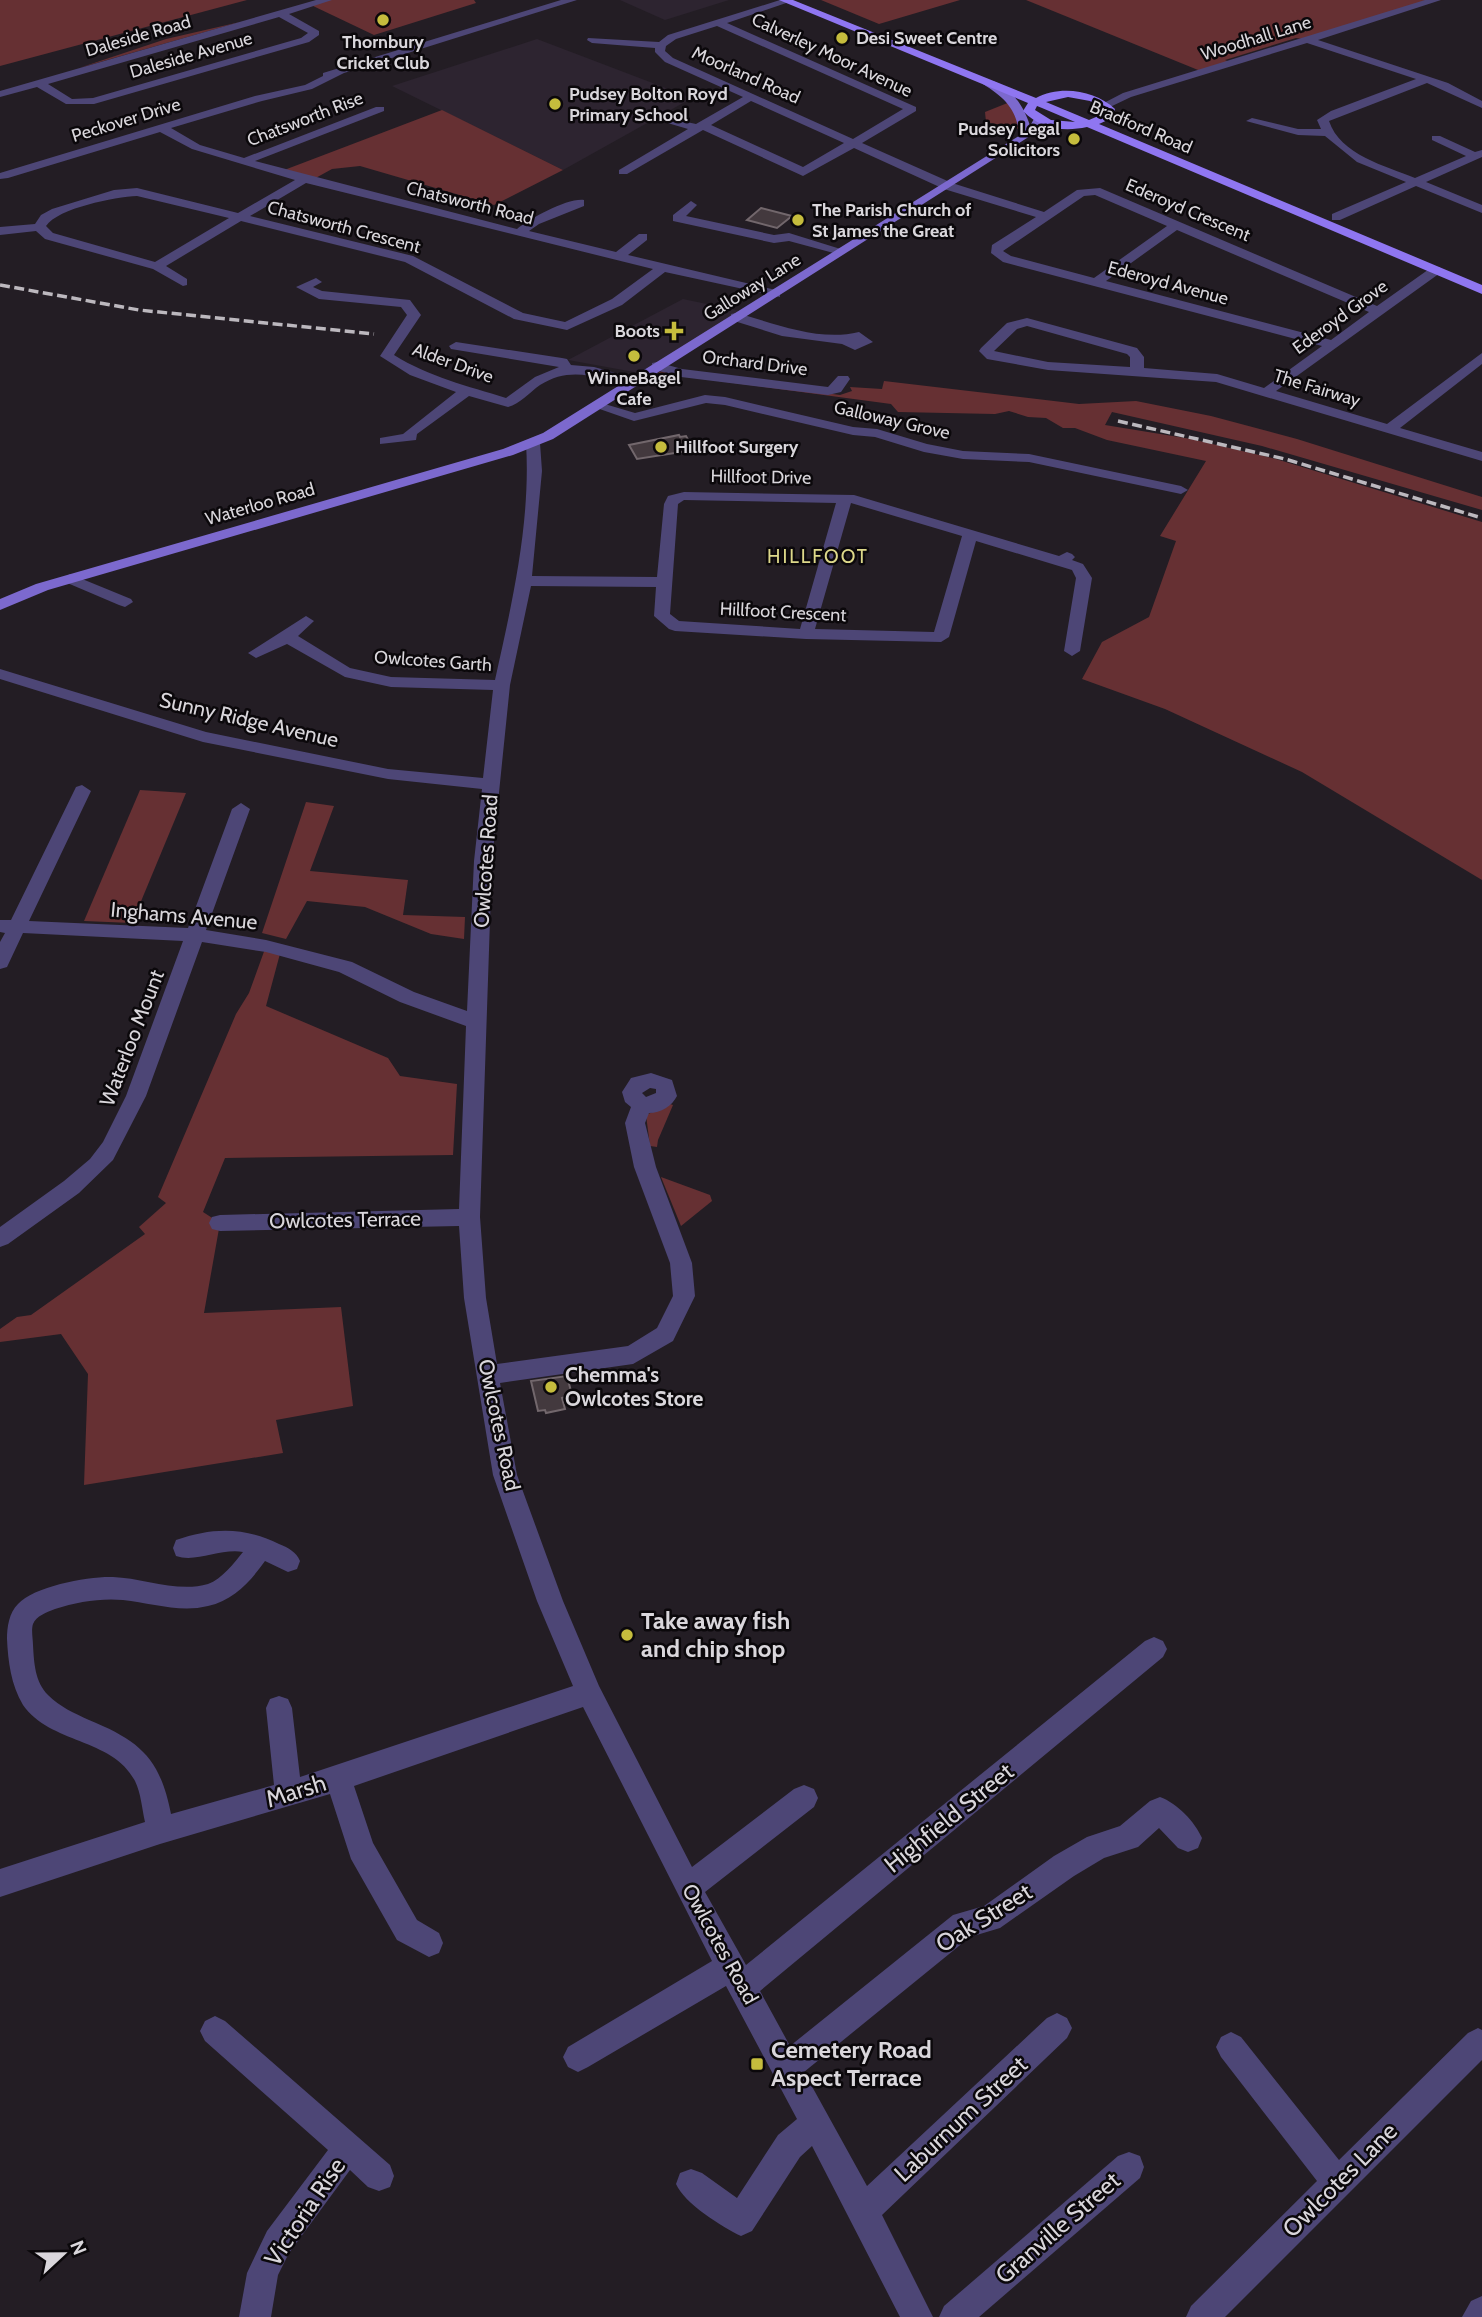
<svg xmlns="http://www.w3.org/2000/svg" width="1482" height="2317" font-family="Cabin,sans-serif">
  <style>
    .built { fill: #2d2430 }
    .green { fill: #663033 }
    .building { fill: #43393e; stroke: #72676c; stroke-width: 2 }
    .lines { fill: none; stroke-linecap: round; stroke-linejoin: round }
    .minor { fill: #4d4676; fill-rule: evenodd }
    .major { fill: #7c69ce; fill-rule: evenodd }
    .highway { fill: #8f76f1; fill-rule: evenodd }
    .rail { stroke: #bcb8be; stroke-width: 3.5; stroke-dasharray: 10 4.5; stroke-linecap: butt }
    .poi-dot { fill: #c5bc3d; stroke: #0b080b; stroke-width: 2.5 }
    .labels { text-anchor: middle; stroke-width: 5; stroke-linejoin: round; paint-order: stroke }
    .far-street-label { font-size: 18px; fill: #d9d6db; stroke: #0b080b }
    .far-poi-label { font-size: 18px; font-weight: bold; fill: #d9d6db; stroke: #0b080b; text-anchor: start }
    .far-neighbourhood-label { font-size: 19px; letter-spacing: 2px; fill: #ddd88a; stroke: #0b080b }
    .street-label { font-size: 21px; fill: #d9d6db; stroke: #0b080b }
    .poi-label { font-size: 21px; font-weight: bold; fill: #d9d6db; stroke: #0b080b; text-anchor: start }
    .near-poi-label { font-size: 24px; font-weight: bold; fill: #d9d6db; stroke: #0b080b; text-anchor: start }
    .near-street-label { font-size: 24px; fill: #d9d6db; stroke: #0b080b }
  </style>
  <rect width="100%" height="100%" fill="#231d24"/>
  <!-- built -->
  <g class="built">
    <path d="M620,0H729L665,20Z"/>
    <path d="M537,39L692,98L563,170L392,86Z"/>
    <path d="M683,299L745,312L645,374L568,360Z"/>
  </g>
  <!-- green -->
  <g class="green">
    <path d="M0,0H247L0,66Z"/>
    <path d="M327,0H474L476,3L374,35L311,5Z"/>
    <path d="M821,0H960L879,24Z"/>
    <path d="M1026,0H1436L1308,40L1296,38L1225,60L1232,63L1203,72Z"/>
    <path d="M240,22L79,68L166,39Z"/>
    <path d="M1015,100L1025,130L986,122L985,112Z"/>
    <path d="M442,110L563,170L494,205L360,166L332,169L312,180L279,172Z"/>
    <path d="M662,371L840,395L852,391L850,387L882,389L884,381L1079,404L1136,401L1211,416L1297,439L1482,497V510L1262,446L1112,412L1105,425L1191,439L1276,459L1482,522V880L1302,772L1165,709L1082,679L1102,642L1149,617L1176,541L1160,536L1206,461L1107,440L1075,428H1063L1046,418L1028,417L1009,411L995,414L898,412L891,404L658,373Z"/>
    <path d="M140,790L186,793L132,923L84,921Z"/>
    <path d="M306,802L334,806L310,871L408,880L403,915L465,917L464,939L431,934L365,907L307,901L286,939L262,933Z"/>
    <path d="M266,946L281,950L266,1006L388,1058L400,1076L457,1084L453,1155L225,1158L203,1212L220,1223L204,1313L341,1307L353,1406L276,1420L283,1453L84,1485L88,1374L61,1334L0,1342V1329L17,1317L31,1315L145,1234L139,1227L166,1203L158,1197L236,1014L249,993Z"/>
    <path d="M670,1104L673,1105L658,1140L657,1147L650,1146L646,1115Z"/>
    <path d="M661,1177L710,1195L712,1201L681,1226Z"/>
  </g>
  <!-- building -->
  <g class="building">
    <path d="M761,208L792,216L777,228L747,220Z"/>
    <path d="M679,435L680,437L686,436L694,450L637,459L629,445Z"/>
    <path d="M567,1376L572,1395L562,1398L565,1409L546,1413L545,1410L538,1411L531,1381Z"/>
  </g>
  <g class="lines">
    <!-- minor -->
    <g class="minor">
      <path d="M316,0H332L289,14L319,31V35L309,42L94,104H66L37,87L0,97V91ZM279,17L308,33L301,38L93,98L72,99L48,84Z"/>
      <path d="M561,0H577L344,73L312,89L262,101L171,128L200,145L244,158L376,107H384V111L255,161L517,229C531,218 567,198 584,200V206L539,224L529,231L616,252L639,234H647V240L628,255L780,291V297L665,272L622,305L567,330L514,319L405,262L241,221L166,266L187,279V285L183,286L153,269L45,239L36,231L0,235V227L35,224L41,215L52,209L114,190L137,188L238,213L295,180L192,149L160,132L8,178L0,179V173L255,96L305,85L323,76V73ZM306,183L653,269L612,299L565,322L523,313L413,256L250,216ZM137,196L229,218L155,262L53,233L46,226C58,208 115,197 137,196Z"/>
      <path d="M780,0L792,1L727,23L916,107V111L862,143L952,183L1044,212L1077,190L1100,188L1377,306L1432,267H1440V273L1276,391L1387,424L1482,353V364L1400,428L1482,452V461L1216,382L1048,370L987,359L979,351L981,348L1007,323L1027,318L1137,348L1144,357V368L1217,374L1264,388L1322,346L1003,262L991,253L992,245L1036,217L944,189L854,148L803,176L703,130L627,174H619V170L688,129L654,119V115L696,124L743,97L665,62L655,52V48L592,43L587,40L588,38L659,42L668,35ZM717,26L903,109L853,139L673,58L665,51L666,46L676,39ZM751,101L844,143L803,167L711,125ZM1095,195L1167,226L1094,278L1011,256L1003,251L1084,196ZM1177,230L1369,312L1331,340L1106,281ZM1027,326L1127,354L1130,357V367L1048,362L994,351L1017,329Z"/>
      <path d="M1425,0H1441L1318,40L1448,83L1482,101V108L1427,83L1329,121C1340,155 1386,166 1415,178L1466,156L1432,140V136H1440L1475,152L1482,150V157L1426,182L1482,205V213L1416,186L1340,220H1332V214L1406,182L1357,162L1325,136L1298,135L1246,121L1252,118L1298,129H1321L1317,120L1331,111L1416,79L1307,43L1131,97L1110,107L1100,105L1123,93Z"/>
      <path d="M691,201L697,205L686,216L774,235L789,233L847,251L841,255L789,241L774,243L673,221V215Z"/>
      <path d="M316,278L322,282L313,287L322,291L410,300L421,315L394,355C429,377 468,386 506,398L535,377L559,367L451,349L449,346L456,342L562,358L567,359L571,365L594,367L637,379L639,382L632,386C599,378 571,365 540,385C530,392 520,404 508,407L469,396L417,434L416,440L380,444V438L403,434L456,392L410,375L380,356L407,315L401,307L319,299L296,287Z"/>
      <path d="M736,313C775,323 818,342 859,332L873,342L855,350L842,344L782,336L731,320V314Z"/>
      <path d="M657,362L682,369L828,387L838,376H848L850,379L841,392L828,395L681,377L652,369V363Z"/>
      <path d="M705,395L725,397L853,427L877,429L927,444L963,451L1029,454L1181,486L1188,490L1181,494L1029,462L963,459L924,452L875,437L853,435L725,405L706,403L634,421L591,406L598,402L635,413Z"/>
      <path d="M533,439L540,443L542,471L532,576L657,577L664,504L668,496L684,492L854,495L1059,556L1067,552L1072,554L1075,557L1072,560L1083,564L1092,578L1080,651L1072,656L1064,651L1076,578L1072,570L976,541L949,637L941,642L806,639L675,631L669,629L654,616L656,587L531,586L510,685L492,861L480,1217L486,1298L497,1364L628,1346L657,1328L673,1296L670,1263L634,1167L625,1123L631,1107L625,1102L622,1092L631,1078L651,1073L672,1080L677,1096C672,1106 661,1113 649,1113L645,1123L656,1167L692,1263L695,1296L673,1341L633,1364L500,1383L517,1475L563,1601L599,1686L692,1867L794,1789L804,1785L814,1789L818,1798L814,1807L705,1892L746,1965L1145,1641L1154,1637L1163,1641L1167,1649L1163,1657L760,1991L790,2046L953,1915L984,1906L1054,1856L1087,1837L1120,1826L1150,1801L1160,1797C1177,1803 1195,1822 1202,1838L1198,1848L1188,1852L1178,1848L1159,1828L1138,1847L1104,1858L1074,1876L1000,1928L970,1937L804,2072L867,2186L1047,2018L1057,2013L1067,2018L1072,2028L1067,2038L882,2215L933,2317H900L812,2146L800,2157L752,2231L741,2236C722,2227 684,2203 676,2184L680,2173L691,2169L702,2173L737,2198L778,2135L797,2119L726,1986L588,2067L578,2072L568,2067L563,2057L568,2047L712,1961L583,1707L354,1786L373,1843L417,1920L439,1933L443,1943L439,1953L429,1957L397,1940L351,1859L330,1794L160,1844L0,1897V1869L145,1822C142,1809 141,1793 135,1781C113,1738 50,1744 23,1705C11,1685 8,1661 7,1639C7,1627 9,1613 18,1604C34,1586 90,1576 113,1577C143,1578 178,1593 208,1584C222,1579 234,1563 243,1552C221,1548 196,1563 176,1556L173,1548L176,1540C213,1527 245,1527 279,1544C289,1548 296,1552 300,1561L297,1569L288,1572L265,1561C250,1582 234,1600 208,1606C180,1613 151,1603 123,1600C100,1598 77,1602 55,1609C47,1612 36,1616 33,1624C31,1630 33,1639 33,1645C34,1663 35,1682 48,1695C60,1707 74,1713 89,1720C140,1741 160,1758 171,1814L274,1785L266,1708L270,1699L279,1696L288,1699L292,1708L300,1777L573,1686L537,1601L493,1475L464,1298L459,1226L220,1231L212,1229L209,1223L212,1217L220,1215L459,1209L466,1026L400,1002L339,972L266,952L202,942L146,1096L113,1160L79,1193L8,1244L0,1247V1227L64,1181L90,1159L103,1142L126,1096L183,941L23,933L7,967L0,969V942L5,933L0,932V920H11L76,787L82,785L91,791L29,921L188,928L232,809L241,803L250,809L206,930L266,940L352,962L414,992L467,1011L474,861L482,789L388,779L203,742L0,679V669L206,732L388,769L483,778L493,690L391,687L345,677L287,644L256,658L248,653L306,616L314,621L298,636L350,668L391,677L495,680C512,603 531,522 526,443ZM684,500L836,503L800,629L679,621L670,614L678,504ZM851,503L962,536L934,632L815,629ZM650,1088L656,1089V1093L646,1097L642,1093Z"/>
      <path d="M70,574L131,599L133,602L125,607L119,605L65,582L62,579Z"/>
      <path d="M215,2016L225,2021L390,2165L394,2176L390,2187L379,2191L368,2187L350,2170L289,2253L278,2275L271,2317H239L247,2273L267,2231L328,2150L205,2041L200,2031L205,2021Z"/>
      <path d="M1478,2028L1482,2030V2060L1225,2317H1186L1191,2306L1317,2181L1221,2057L1216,2047L1221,2037L1231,2032L1241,2037L1339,2160L1468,2033Z"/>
      <path d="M1129,2152L1140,2156L1144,2167L1140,2178L979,2317H939L944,2306L1118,2156Z"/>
      <path d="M1482,2296V2317H1462L1471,2301Z"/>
    </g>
    <!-- major -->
    <path class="major" d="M983,80C1006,78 1025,107 1030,126L1035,117H1043L1045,119L1038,131L553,439L513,455L48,590L0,610V599L36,584L503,449L543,433L1019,136C1018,110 1004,97 983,84Z"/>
    <!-- highway -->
    <path class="highway" d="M779,0H793L1036,98C1060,85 1095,90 1115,109L1112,118L1099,124L1482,285V294L1087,127C1064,132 1040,129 1023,111L1028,103ZM1068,97L1090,101L1103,110V114L1089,120L1046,102ZM1037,106L1042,108L1075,122L1051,120L1035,110Z"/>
    <!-- rail -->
    <g class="rail">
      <path d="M0,285L139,310L374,334"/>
      <path d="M1118,421L1285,459L1482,518"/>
    </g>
  </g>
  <!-- markers -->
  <g class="poi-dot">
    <circle cx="383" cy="20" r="7"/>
    <circle cx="842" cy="38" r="7"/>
    <circle cx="555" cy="104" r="7"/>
    <circle cx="1074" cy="139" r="7"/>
    <circle cx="798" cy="220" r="7"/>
    <path d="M670.5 320.5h7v7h7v7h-7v7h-7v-7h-7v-7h7z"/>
    <circle cx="634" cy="356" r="7"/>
    <circle cx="661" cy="447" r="7"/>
    <circle cx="551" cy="1387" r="7"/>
    <circle cx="627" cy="1635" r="7"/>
    <rect x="750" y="2057" width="14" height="14" rx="3.5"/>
  </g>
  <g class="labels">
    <!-- far-street labels -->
    <g class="far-street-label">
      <text transform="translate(138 36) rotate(-16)" y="6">Daleside Road</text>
      <text transform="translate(1256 38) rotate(-17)" y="6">Woodhall Lane</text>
      <text transform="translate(191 55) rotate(-16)" y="6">Daleside Avenue</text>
      <text transform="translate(832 55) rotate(25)" y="6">Calverley Moor Avenue</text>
      <text transform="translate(746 75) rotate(24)" y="6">Moorland Road</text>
      <text transform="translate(305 119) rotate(-21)" y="6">Chatsworth Rise</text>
      <text transform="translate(126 120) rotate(-17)" y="6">Peckover Drive</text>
      <text transform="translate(1141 127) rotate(23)" y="6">Bradford Road</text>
      <text transform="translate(470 203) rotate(14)" y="6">Chatsworth Road</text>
      <text transform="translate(1188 210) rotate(23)" y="6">Ederoyd Crescent</text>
      <text transform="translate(344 227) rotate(15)" y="6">Chatsworth Crescent</text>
      <text transform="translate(1168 283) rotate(15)" y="6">Ederoyd Avenue</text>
      <text transform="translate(752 287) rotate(-32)" y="6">Galloway Lane</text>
      <text transform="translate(1340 317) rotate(-36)" y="6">Ederoyd Grove</text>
      <text transform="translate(453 363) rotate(20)" y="6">Alder Drive</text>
      <text transform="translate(755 363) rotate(7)" y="6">Orchard Drive</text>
      <text transform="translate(1317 388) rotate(17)" y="6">The Fairway</text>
      <text transform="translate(892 420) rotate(13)" y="6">Galloway Grove</text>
      <text transform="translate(761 477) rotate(1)" y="6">Hillfoot Drive</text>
      <text transform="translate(260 504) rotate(-16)" y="6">Waterloo Road</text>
      <text transform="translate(783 612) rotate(3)" y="6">Hillfoot Crescent</text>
      <text transform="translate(433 661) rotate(4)" y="6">Owlcotes Garth</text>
    </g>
    <!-- far-poi labels -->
    <g class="far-poi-label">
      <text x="856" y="44">Desi Sweet Centre</text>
      <text x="383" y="48" text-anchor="middle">Thornbury<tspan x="383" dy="21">Cricket Club</tspan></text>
      <text x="569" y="100">Pudsey Bolton Royd<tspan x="569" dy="21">Primary School</tspan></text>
      <text x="1060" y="135" text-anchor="end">Pudsey Legal<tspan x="1060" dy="21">Solicitors</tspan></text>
      <text x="812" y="216">The Parish Church of<tspan x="812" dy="21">St James the Great</tspan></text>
      <text x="660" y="337" text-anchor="end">Boots</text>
      <text x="634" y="384" text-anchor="middle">WinneBagel<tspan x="634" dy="21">Cafe</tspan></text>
      <text x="675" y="453">Hillfoot Surgery</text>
    </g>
    <!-- far-neighbourhood labels -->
    <g class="far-neighbourhood-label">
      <text x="818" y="563">HILLFOOT</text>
    </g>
    <!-- street labels -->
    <g class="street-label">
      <text transform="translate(249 720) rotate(13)" y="7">Sunny Ridge Avenue</text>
      <text transform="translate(486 861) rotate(-86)" y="7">Owlcotes Road</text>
      <text transform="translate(184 916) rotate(5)" y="7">Inghams Avenue</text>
      <text transform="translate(132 1038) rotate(-69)" y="7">Waterloo Mount</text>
      <text transform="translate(345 1220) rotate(-1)" y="7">Owlcotes Terrace</text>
      <text transform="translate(499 1425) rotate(78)" y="7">Owlcotes Road</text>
      <text transform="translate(720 1944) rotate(61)" y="7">Owlcotes Road</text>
    </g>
    <!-- poi labels -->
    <g class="poi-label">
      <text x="565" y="1382">Chemma's<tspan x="565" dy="24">Owlcotes Store</tspan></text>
    </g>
    <!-- near-poi labels -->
    <g class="near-poi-label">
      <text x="641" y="1629">Take away fish<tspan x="641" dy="28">and chip shop</tspan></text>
      <text x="771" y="2058">Cemetery Road<tspan x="771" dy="28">Aspect Terrace</tspan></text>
    </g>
    <!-- near-street labels -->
    <g class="near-street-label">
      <text transform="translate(296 1791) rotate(-17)" y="8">Marsh</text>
      <text transform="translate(949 1818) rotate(-39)" y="8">Highfield Street</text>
      <text transform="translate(984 1918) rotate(-32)" y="8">Oak Street</text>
      <text transform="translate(961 2119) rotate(-43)" y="8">Laburnum Street</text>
      <text transform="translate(1340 2180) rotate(-45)" y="8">Owlcotes Lane</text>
      <text transform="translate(305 2212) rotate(-56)" y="8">Victoria Rise</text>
      <text transform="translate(1058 2228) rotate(-41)" y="8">Granville Street</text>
    </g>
  </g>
  <!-- north arrow -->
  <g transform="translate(63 2254) rotate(68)" stroke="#0b080b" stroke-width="5" paint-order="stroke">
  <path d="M0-5L12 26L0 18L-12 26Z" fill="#d9d6db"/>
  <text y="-10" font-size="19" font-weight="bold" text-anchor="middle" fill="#d9d6db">N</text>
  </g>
</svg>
